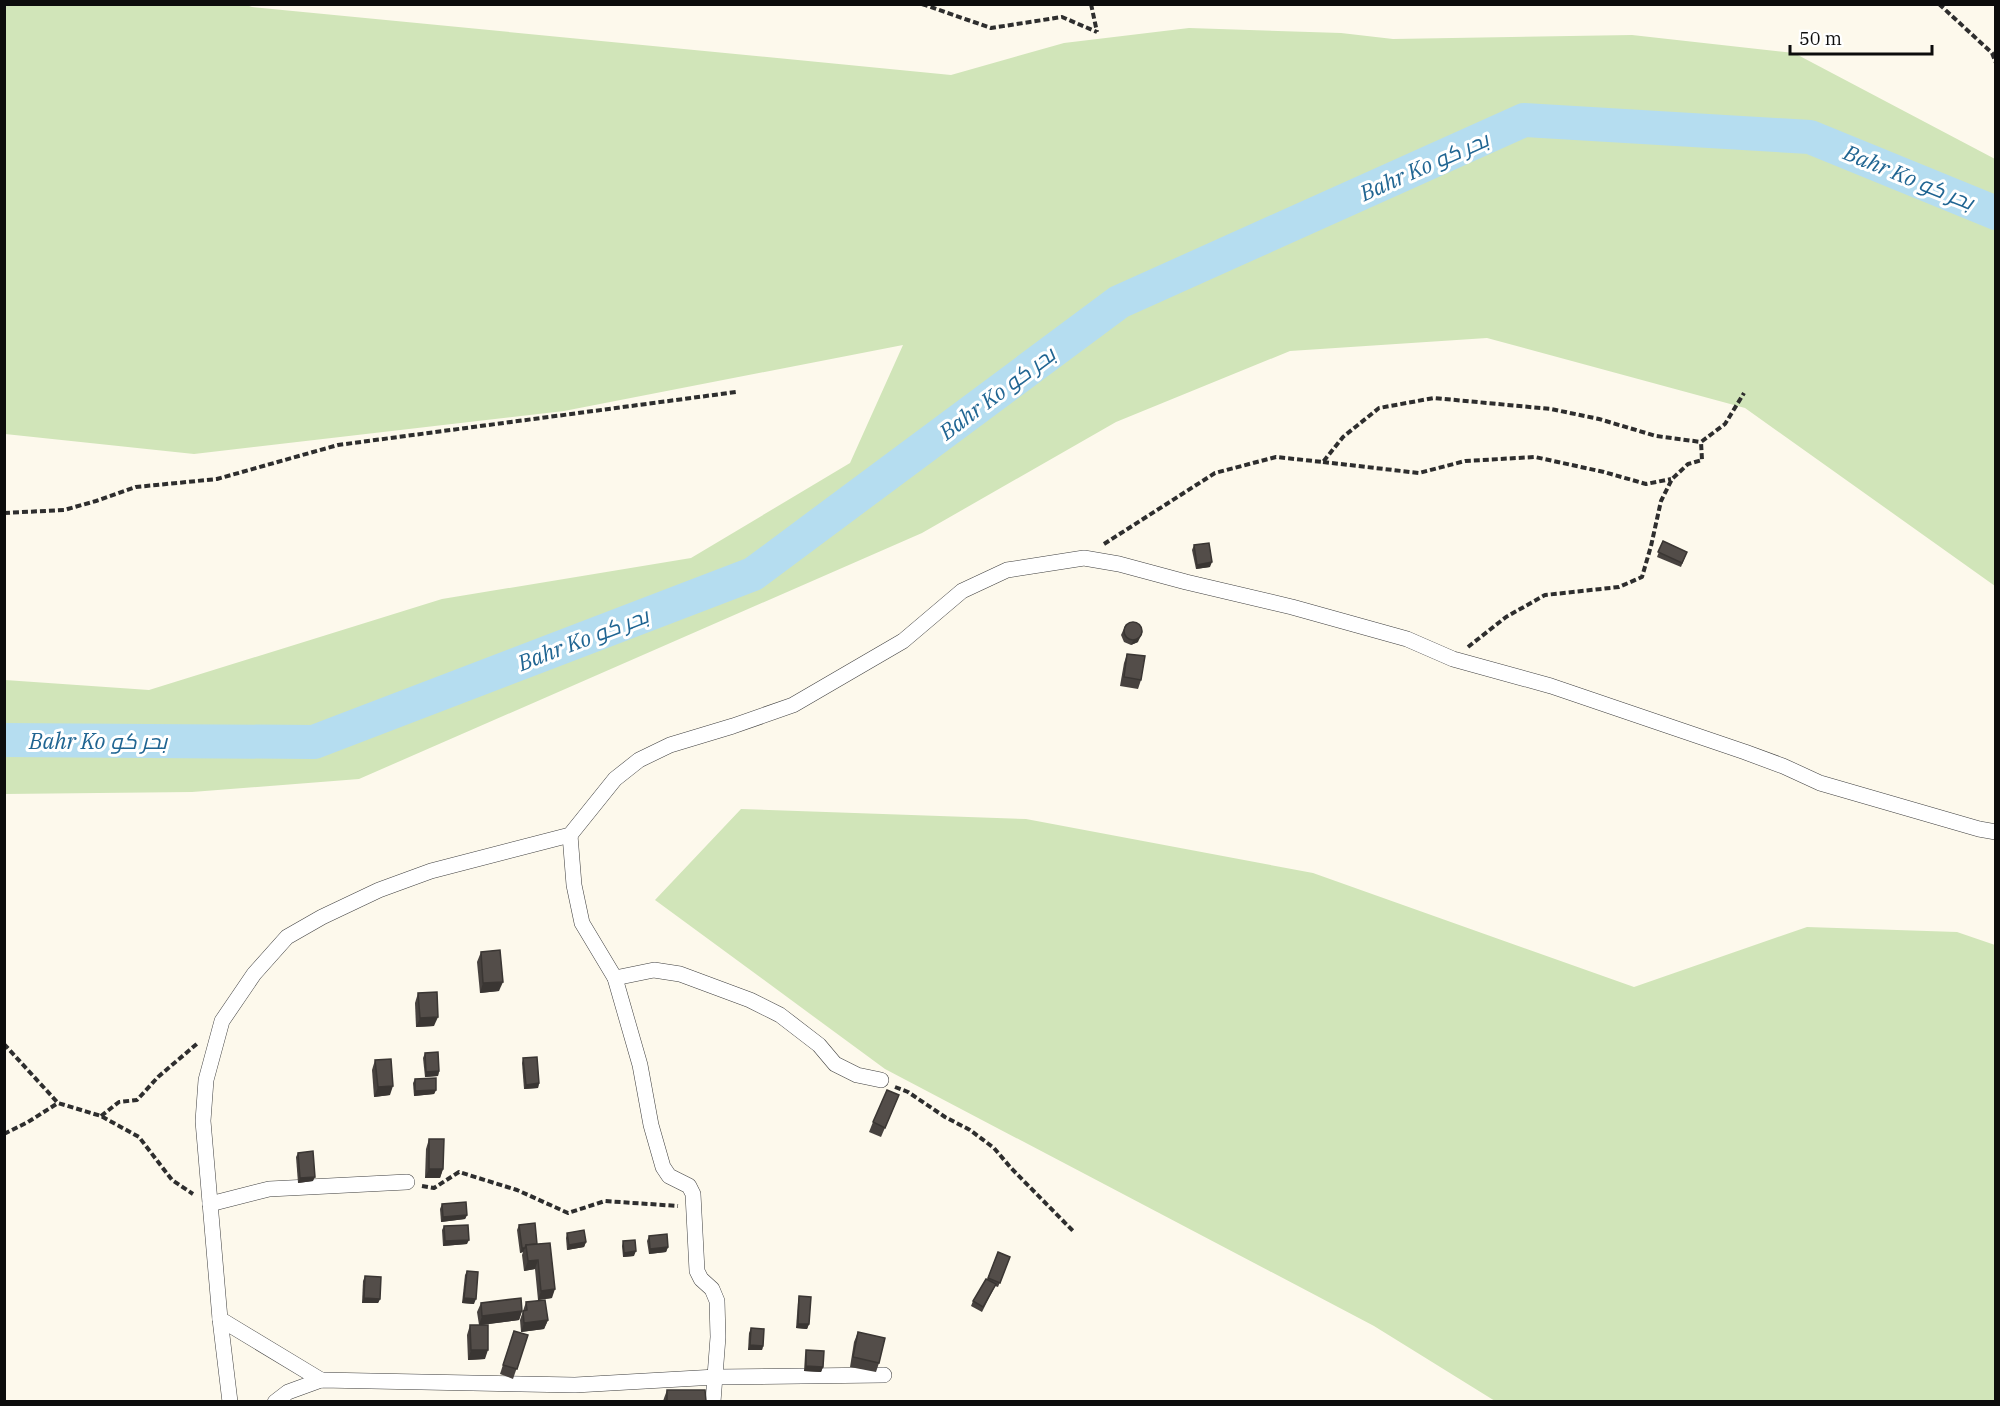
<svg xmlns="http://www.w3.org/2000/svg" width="2000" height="1406" font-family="'IBM Plex Serif',Cairo,serif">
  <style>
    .green { fill: #d1e5b9 }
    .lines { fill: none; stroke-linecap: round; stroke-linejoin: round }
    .river { stroke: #b5ddf0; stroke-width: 34 }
    .minor-casing { stroke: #3f3f3f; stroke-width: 16 }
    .path { stroke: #2e2e2e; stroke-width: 4; stroke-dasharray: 6 3; stroke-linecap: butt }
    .minor { stroke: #fff; stroke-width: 15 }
    .wall { fill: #47423f }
    .shaded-wall { fill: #3a3633 }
    .building { fill: #534d49; stroke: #3a3633; stroke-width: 1.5 }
    .labels { text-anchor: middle; stroke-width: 6; stroke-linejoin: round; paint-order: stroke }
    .water-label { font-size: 22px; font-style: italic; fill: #206592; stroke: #fff }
  </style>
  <rect width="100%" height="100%" fill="#fdf9ec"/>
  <!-- green -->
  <g class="green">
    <path d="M5,4L246,5L252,7L951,75L1064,43L1189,28L1341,33L1393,39L1632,35L1794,53L1995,159V586L1745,408L1487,338L1290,351L1116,422L922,533L359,779L192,792L5,794V680L149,690L442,599L691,558L850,463L903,345L564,411L194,454L5,434Z"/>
    <path d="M741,809L1026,819L1313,873L1634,987L1807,927L1957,932L1995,945V1401H1495L1374,1326L885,1069L655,900Z"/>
  </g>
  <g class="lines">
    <!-- river -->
    <path class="river" d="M4,740L314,742L753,574L1119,302L1524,120L1810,137L1996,213"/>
    <defs>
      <g id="minor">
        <path d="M570,835L574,885L582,923L615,978L640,1065L651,1125L663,1167L669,1176L689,1186L693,1194L697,1271L701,1279L712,1289L717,1301L718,1337L713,1402"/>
        <path d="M615,978L654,970L680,974L750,1000L780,1015L819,1045L835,1064L857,1075L881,1080"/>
        <path d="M210,1204L269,1189L407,1182"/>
        <path d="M220,1319L321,1380"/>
        <path d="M230,1402L220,1319L203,1121L206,1080L222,1021L254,974L287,937L322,917L379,890L431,871L570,835L615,779L639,760L670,745L733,726L793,705L903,641L962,591L1007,570L1084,558L1119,564L1186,582L1292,607L1407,639L1453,659L1551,686L1745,752L1783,766L1820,783L1979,829L1996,832"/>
        <path d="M275,1402L288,1392L321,1380L575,1385L716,1377L884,1375"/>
      </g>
    </defs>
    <!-- minor casing -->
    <use href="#minor" class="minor-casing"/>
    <!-- path -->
    <g class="path">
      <path d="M922,4L991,28L1062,17L1097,32"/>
      <path d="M1091,4L1097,32"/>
      <path d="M1939,4L1992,53L1996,63"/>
      <path d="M1323,462L1419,473L1465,461L1535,457L1604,472L1646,484L1671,479"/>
      <path d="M4,513L64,510L96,501L136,487L217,479L338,445L736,392"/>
      <path d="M1104,544L1215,473L1276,457L1323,462L1343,437L1379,408L1434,398L1551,409L1599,419L1656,436L1701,442"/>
      <path d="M1468,647L1506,617L1545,595L1619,587L1642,577L1651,546L1661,501L1672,479L1688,464L1702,460L1701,442L1725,424L1744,393"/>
      <path d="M4,1044L58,1103L101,1116L139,1137L172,1180L193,1194"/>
      <path d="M895,1087L908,1092L945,1117L970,1130L994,1148L1011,1168L1074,1232"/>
      <path d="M101,1116L119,1102L137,1100L158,1077L199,1042"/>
      <path d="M4,1134L28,1122L58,1103"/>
      <path d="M422,1186L434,1188L459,1172L517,1190L568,1213L605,1201L678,1206"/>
    </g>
    <!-- minor -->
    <use href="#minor" class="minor"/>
  </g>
  <!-- wall -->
  <g class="wall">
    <path d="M1663,541L1687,552L1681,567L1657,557Z"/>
    <path d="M1194,545L1210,567L1196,569L1192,550Z"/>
    <path d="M1126,624L1138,642L1131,645L1124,642L1121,635Z"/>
    <path d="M1127,654L1141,680L1138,689L1120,686L1124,663Z"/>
    <path d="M481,952L499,991L480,993L477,962Z"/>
    <path d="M418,993L434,1026L416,1027L415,1003Z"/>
    <path d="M425,1053L439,1071L438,1076L425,1077L423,1058Z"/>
    <path d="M523,1058L539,1083L538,1088L524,1089L522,1063Z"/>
    <path d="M375,1060L390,1095L374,1097L372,1070Z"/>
    <path d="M415,1079L436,1090L434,1094L414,1096L413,1083Z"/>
    <path d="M899,1095L881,1137L869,1132L873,1122Z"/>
    <path d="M429,1139L443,1169L440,1178H425L426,1149Z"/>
    <path d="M298,1153L313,1181L298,1183L296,1157Z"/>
    <path d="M442,1204L467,1215L465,1219L441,1222L440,1209Z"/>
    <path d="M519,1225L537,1244L552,1298L538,1300L535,1269L524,1271L522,1255L523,1252L520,1253L517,1230Z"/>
    <path d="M444,1226L467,1244L443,1246L442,1230Z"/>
    <path d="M567,1233L586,1242L584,1247L567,1250L566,1238Z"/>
    <path d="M649,1236L668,1247L666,1252L649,1254L647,1241Z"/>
    <path d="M623,1241L634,1256L623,1257L622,1246Z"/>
    <path d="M998,1252L1010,1257L998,1287L995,1286L982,1312L971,1306L973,1301L987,1280Z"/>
    <path d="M467,1271L474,1304L462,1303L465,1275Z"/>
    <path d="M365,1276L380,1299L378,1303H362L363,1281Z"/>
    <path d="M799,1296L809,1324L807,1329L796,1328L798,1301Z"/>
    <path d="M526,1302L548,1320L544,1329L521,1332L520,1320Z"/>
    <path d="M481,1303L522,1311L519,1320L482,1325L485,1359L468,1360L467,1335L470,1325H479L477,1312Z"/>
    <path d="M751,1328L763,1346L762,1350H748L749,1333Z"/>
    <path d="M514,1331L528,1335L513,1379L500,1374Z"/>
    <path d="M858,1332L879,1363L876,1372L850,1367L854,1342Z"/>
    <path d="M806,1350L823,1367L821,1372L804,1371L805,1355Z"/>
    <path d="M667,1390L706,1401H663Z"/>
  </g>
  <!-- shaded-wall -->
  <g class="shaded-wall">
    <path d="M1212,562L1210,567L1196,569L1197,565Z"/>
    <path d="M1143,631L1138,642L1131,645L1133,641Z"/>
    <path d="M503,982L499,991L480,993L483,983Z"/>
    <path d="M438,1017L434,1026L416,1027L420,1018Z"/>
    <path d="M439,1071L438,1076L425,1077L426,1072Z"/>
    <path d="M539,1083L538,1088L524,1089L526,1085Z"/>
    <path d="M393,1086L390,1095L374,1097L378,1087Z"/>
    <path d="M436,1090L434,1094L414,1096L415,1091Z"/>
    <path d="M429,1169H443L440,1178H425Z"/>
    <path d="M315,1177L313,1181L298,1183L300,1178Z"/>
    <path d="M467,1215L465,1219L441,1222L443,1217Z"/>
    <path d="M469,1240L467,1244L443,1246L445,1241Z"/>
    <path d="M586,1242L584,1247L567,1250L569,1245Z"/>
    <path d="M668,1247L666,1252L649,1254L650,1249Z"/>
    <path d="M522,1248H525L523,1252L520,1253Z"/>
    <path d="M636,1251L634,1256L623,1257L624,1253Z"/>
    <path d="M538,1260L535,1269L524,1271L528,1261Z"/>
    <path d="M555,1289L552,1298L538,1300L541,1291Z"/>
    <path d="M364,1298L380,1299L378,1303H362Z"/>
    <path d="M464,1298L476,1299L474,1304L462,1303Z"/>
    <path d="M522,1311L519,1320L479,1325L482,1316Z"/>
    <path d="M548,1320L544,1329L521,1332L524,1323Z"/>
    <path d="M798,1324H809L807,1329L796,1328Z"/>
    <path d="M750,1345L763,1346L762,1350H748Z"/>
    <path d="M471,1350H488L485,1359L468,1360Z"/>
    <path d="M806,1366L823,1367L821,1372L804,1371Z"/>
  </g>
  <!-- building -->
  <g class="building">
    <path d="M1663,541L1687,552L1682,563L1658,552Z"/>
    <path d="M1209,543L1212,562L1197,565L1194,545Z"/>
    <circle cx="1133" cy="631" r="9"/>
    <path d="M1127,654L1145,656L1141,680L1124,677Z"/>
    <path d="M500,950L503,982L483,983L481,952Z"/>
    <path d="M437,992L438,1017L420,1018L418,993Z"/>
    <path d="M438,1052L439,1071L426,1072L425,1053Z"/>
    <path d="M537,1057L539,1083L526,1085L523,1058Z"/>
    <path d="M391,1059L393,1086L378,1087L375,1060Z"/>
    <path d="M436,1078V1090L415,1091V1079Z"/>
    <path d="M887,1090L899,1095L885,1128L873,1122Z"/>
    <path d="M429,1139H444L443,1169H429Z"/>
    <path d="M313,1151L315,1177L300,1178L298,1153Z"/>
    <path d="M466,1202L467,1215L443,1217L442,1204Z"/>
    <path d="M535,1223L537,1244L526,1245L525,1248H522L519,1225Z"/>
    <path d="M468,1225L469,1240L445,1241L444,1226Z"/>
    <path d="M584,1230L586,1242L569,1245L567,1233Z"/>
    <path d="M667,1234L668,1247L650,1249L649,1236Z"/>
    <path d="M635,1240L636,1251L624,1253L623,1241Z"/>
    <path d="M550,1243L555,1289L541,1291L538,1260L528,1261L526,1245Z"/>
    <path d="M998,1252L1010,1257L1000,1283L988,1278Z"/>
    <path d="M467,1271L478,1272L476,1299L464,1298Z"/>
    <path d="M365,1276L381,1277L380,1299L364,1298Z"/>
    <path d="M986,1279L996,1284L983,1307L973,1301Z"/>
    <path d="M799,1296L811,1297L809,1324H798Z"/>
    <path d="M521,1298L522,1311L482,1316L481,1303Z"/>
    <path d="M545,1300L548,1320L524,1323L523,1311L527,1310L526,1302Z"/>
    <path d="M470,1325H488V1350H471Z"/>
    <path d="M751,1328L764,1329L763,1346L750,1345Z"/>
    <path d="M514,1331L528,1335L517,1369L503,1365Z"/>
    <path d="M858,1332L885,1338L879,1363L853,1357Z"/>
    <path d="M806,1350L824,1351L823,1367L806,1366Z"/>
    <path d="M667,1390H705L706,1401H667Z"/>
  </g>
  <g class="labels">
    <!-- water labels -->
    <g class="water-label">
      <text transform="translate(1424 166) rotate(-24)" y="8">Bahr Ko بحر كو</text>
      <text transform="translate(1909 177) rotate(22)" y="8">Bahr Ko بحر كو</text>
      <text transform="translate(997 393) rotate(-37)" y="8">Bahr Ko بحر كو</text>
      <text transform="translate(583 639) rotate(-21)" y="8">Bahr Ko بحر كو</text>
      <text x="98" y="749">Bahr Ko بحر كو</text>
    </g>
  </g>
  <!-- border -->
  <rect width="2000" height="1406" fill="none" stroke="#0c0c0c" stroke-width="12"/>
  <!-- scale -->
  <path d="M1790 45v9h142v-9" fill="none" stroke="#0c0c0c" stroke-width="3"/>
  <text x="1799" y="45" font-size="18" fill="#0c0c0c" stroke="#ffffff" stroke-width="4.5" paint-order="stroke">50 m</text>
</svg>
